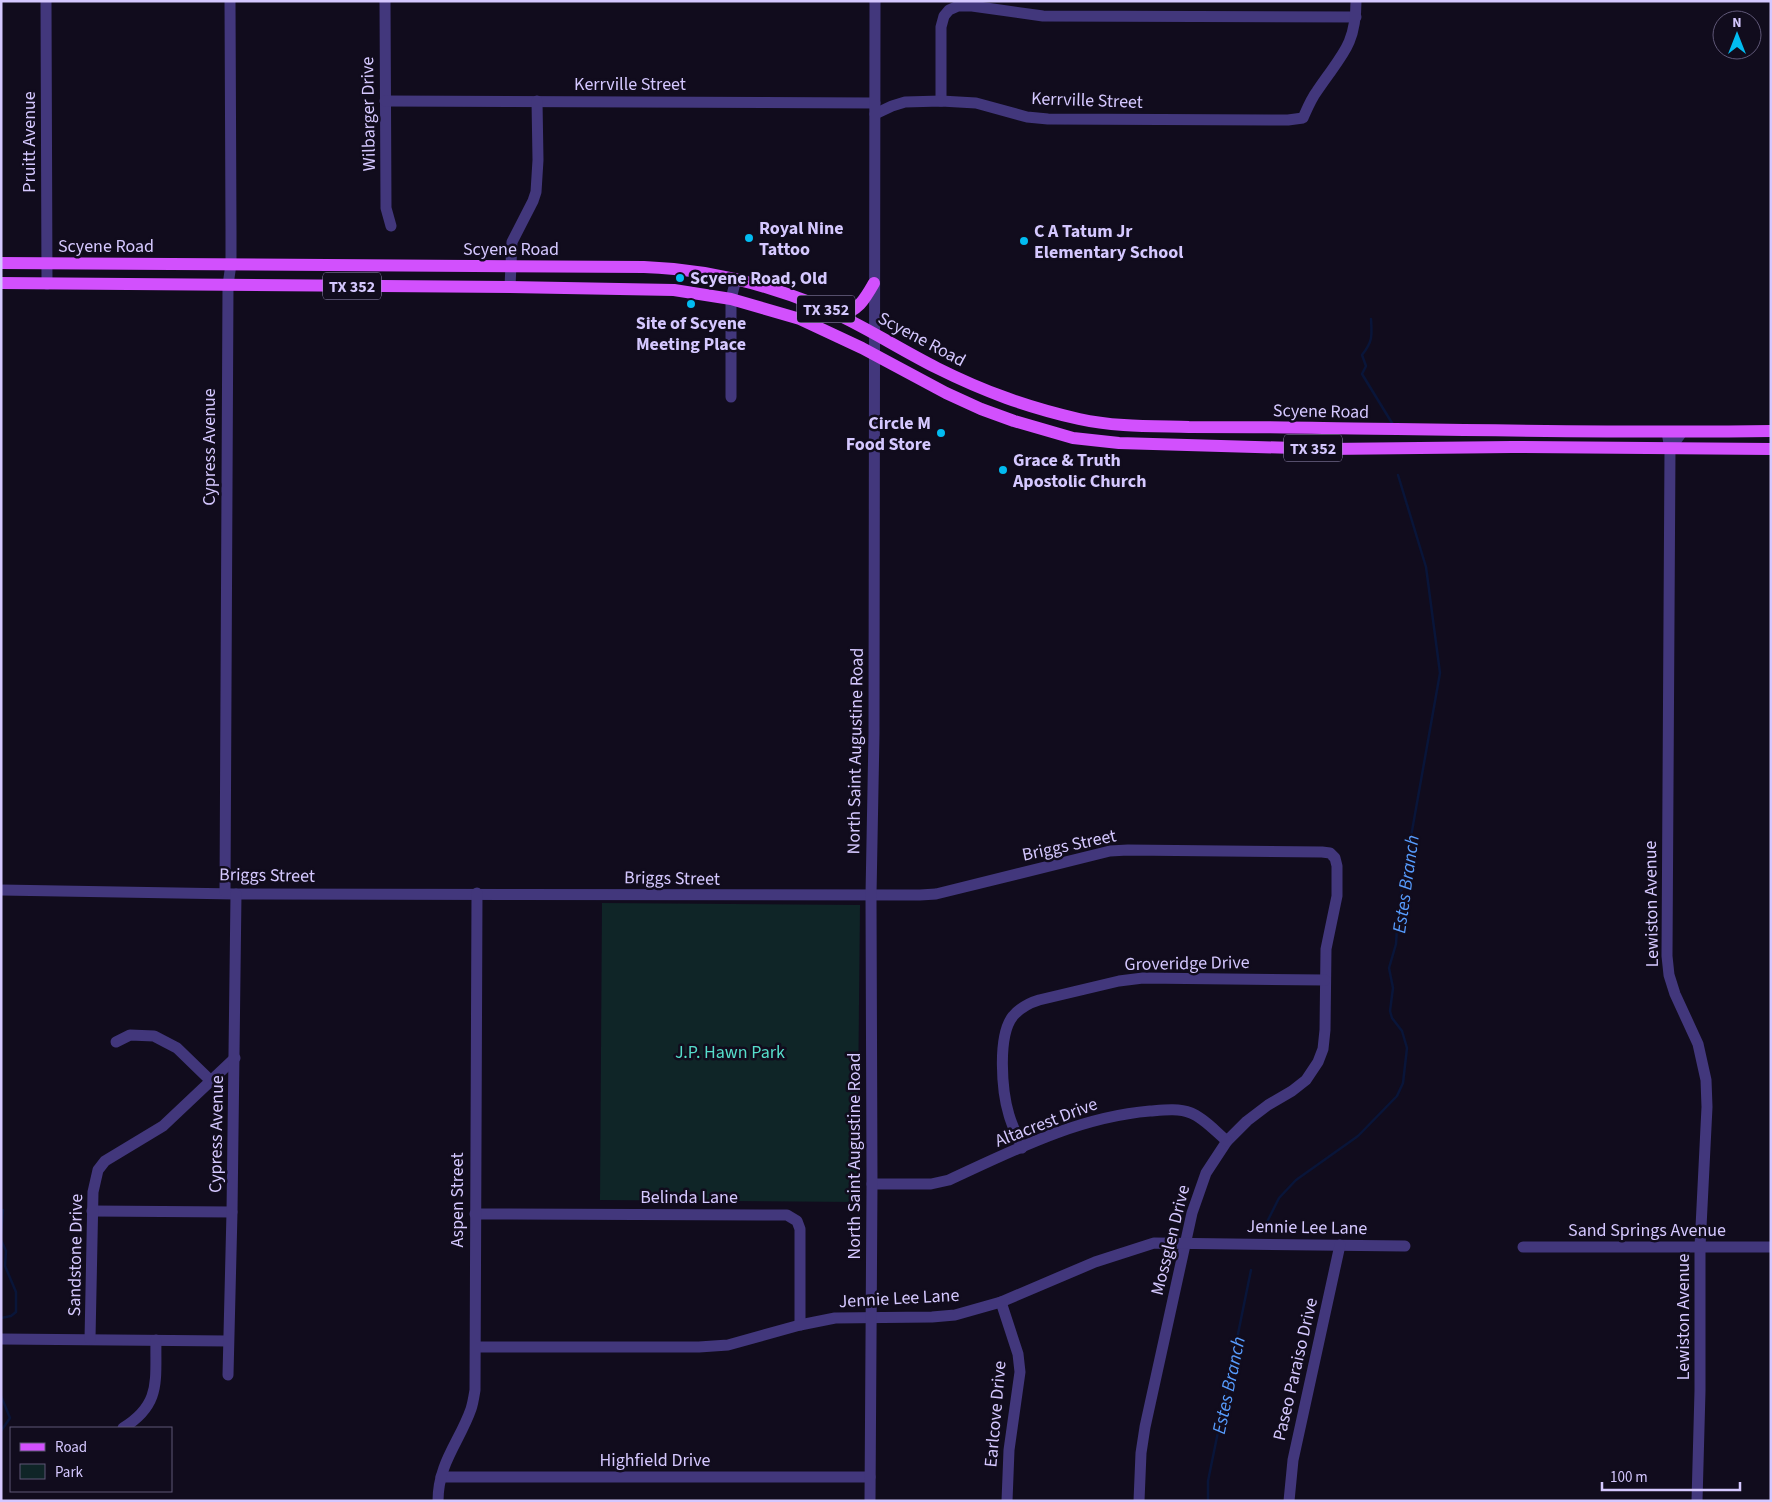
<svg xmlns="http://www.w3.org/2000/svg" width="1772" height="1502" font-family="'Source Sans 3',sans-serif">
  <style>
    .green { fill: #0f2527 }
    .lines { fill: none; stroke-linecap: round; stroke-linejoin: round }
    .stream { stroke: #091539; stroke-width: 2.5 }
    .minor { stroke: #42377c; stroke-width: 11 }
    .major { stroke: #d250fd; stroke-width: 12 }
    .poi-dot { fill: #02bcf1; stroke: #110c1d; stroke-width: 2 }
    .labels { text-anchor: middle; stroke-width: 5; stroke-linejoin: round; paint-order: stroke }
    .shield { fill: #110c1d; stroke: #9a90bb; stroke-width: 1 }
    .shield-label { font-size: 16px; font-weight: bold; fill: #d5c8ff }
    .street-label { font-size: 18px; fill: #d5c8ff; stroke: #110c1d }
    .poi-label { font-size: 18px; font-weight: bold; fill: #d5c8ff; stroke: #110c1d; text-anchor: start }
    .park-label { font-size: 18px; fill: #56ddcb; stroke: #110c1d }
    .water-label { font-size: 19px; font-style: italic; fill: #579cfe; stroke: #110c1d }
  </style>
  <rect width="100%" height="100%" fill="#110c1d"/>
  <!-- green -->
  <path class="green" d="M602,903L860,905L857,1202L600,1200Z"/>
  <g class="lines">
    <!-- stream -->
    <g class="stream">
      <path d="M1371,319C1372,336 1373,341 1362,355L1366,366L1362,374L1392,423"/>
      <path d="M1,1234L3,1210"/>
      <path d="M1261,1234L1279,1198L1296,1180L1358,1136L1397,1096L1403,1083L1407,1048L1402,1031L1392,1018L1390,1011L1393,988L1389,968L1396,944L1398,913L1402,905L1401,893L1440,673L1426,567L1398,475"/>
      <path d="M1,1240L6,1251L5,1266L16,1292V1312L11,1316L1,1318"/>
      <path d="M1,1396L10,1418L1,1431"/>
      <path d="M1208,1501V1481L1251,1270"/>
    </g>
    <!-- minor -->
    <g class="minor">
      <path d="M46,1L47,284"/>
      <path d="M385,1L386,208L391,226"/>
      <path d="M385,101L875,103"/>
      <path d="M941,101V27L944,16L949,10L958,6H972L1043,16L1356,17"/>
      <path d="M875,114L892,106L905,102L941,101L976,103L1027,117L1048,119L1288,120L1303,118C1307,109 1311,99 1317,91C1340,56 1356,47 1356,1"/>
      <path d="M510,287L512,242L533,201L536,192L538,160L537,101"/>
      <path d="M731,397V299L736,279"/>
      <path d="M1667,432L1670,449L1682,432"/>
      <path d="M1670,449L1667,956L1669,975L1675,994L1698,1044L1706,1080L1707,1107L1700,1247V1391L1697,1501"/>
      <path d="M1,890L236,894L920,895L936,894L1110,851L1128,850L1322,852L1330,853L1335,858L1337,866V896L1326,949L1325,1030L1323,1049L1318,1062L1306,1080L1292,1091L1268,1105L1247,1121L1227,1141L1206,1173L1192,1213L1145,1427L1141,1453L1139,1501"/>
      <path d="M225,892L228,285L231,264V231L230,1"/>
      <path d="M116,1042L130,1035L154,1036L177,1048L211,1081"/>
      <path d="M1022,1148C1018,1137 1012,1126 1009,1115C1002,1092 997,1036 1013,1016C1020,1008 1029,1003 1039,1000L1119,981L1143,978L1325,980"/>
      <path d="M872,1184H931L949,1180C1014,1150 1078,1117 1150,1111C1163,1110 1178,1108 1191,1113C1204,1118 1216,1132 1227,1141"/>
      <path d="M92,1211L232,1212"/>
      <path d="M475,1214L787,1215L797,1221L800,1229V1325"/>
      <path d="M1523,1247H1771"/>
      <path d="M1001,1302L1018,1354L1020,1372L1009,1450L1007,1501"/>
      <path d="M1,1339L228,1341"/>
      <path d="M90,1339L93,1192L98,1170L105,1161L163,1126L235,1058"/>
      <path d="M476,1347H699L728,1345L800,1325L835,1318L932,1317L955,1315L1001,1302L1095,1262L1154,1243L1405,1246"/>
      <path d="M228,1375L232,1212L236,894"/>
      <path d="M123,1428C162,1404 155,1380 156,1340"/>
      <path d="M441,1477H870"/>
      <path d="M438,1501C438,1463 460,1441 471,1409C473,1403 474,1396 475,1390L477,893"/>
      <path d="M870,1501L872,1184L871,895L874,734L875,1"/>
      <path d="M1289,1501L1293,1460L1340,1245"/>
    </g>
    <!-- major -->
    <g class="major">
      <path d="M1,263L644,267C704,269 763,283 819,306C860,323 897,348 937,368C985,392 1027,407 1079,419C1115,427 1152,426 1189,427C1234,427 1278,427 1323,428C1472,430 1622,433 1771,431"/>
      <path d="M1,283L510,287L674,290L731,299L800,319L862,348L946,393L981,409L1014,421L1073,438L1119,443L1328,449L1512,447L1771,449"/>
      <path d="M838,315C857,313 865,299 874,283"/>
    </g>
  </g>
  <!-- markers -->
  <g class="poi-dot">
    <circle cx="749" cy="238" r="5"/>
    <circle cx="1024" cy="241" r="5"/>
    <circle cx="680" cy="278" r="5"/>
    <circle cx="691" cy="304" r="5"/>
    <circle cx="941" cy="433" r="5"/>
    <circle cx="1003" cy="470" r="5"/>
  </g>
  <g class="labels">
    <!-- shield labels -->
    <g class="shield">
      <rect x="323" y="272.5" width="58" height="27" rx="4"/>
      <rect x="797" y="295.5" width="58" height="27" rx="4"/>
      <rect x="1284" y="434.5" width="58" height="27" rx="4"/>
    </g>
    <g class="shield-label">
      <text x="352" y="292">TX 352</text>
      <text x="826" y="315">TX 352</text>
      <text x="1313" y="454">TX 352</text>
    </g>
    <!-- street labels -->
    <g class="street-label">
      <text x="630" y="90">Kerrville Street</text>
      <text transform="translate(1087 100) rotate(2)" y="6">Kerrville Street</text>
      <text transform="translate(368 114) rotate(-91)" y="6">Wilbarger Drive</text>
      <text transform="translate(29 142) rotate(-90)" y="6">Pruitt Avenue</text>
      <text x="106" y="252">Scyene Road</text>
      <text x="511" y="255">Scyene Road</text>
      <text transform="translate(922 339) rotate(28)" y="6">Scyene Road</text>
      <text transform="translate(1321 411) rotate(1)" y="6">Scyene Road</text>
      <text transform="translate(209 447) rotate(-90)" y="6">Cypress Avenue</text>
      <text transform="translate(855 751) rotate(-89)" y="6">North Saint Augustine Road</text>
      <text transform="translate(1069 845) rotate(-12)" y="6">Briggs Street</text>
      <text transform="translate(267 875) rotate(1)" y="6">Briggs Street</text>
      <text transform="translate(672 878) rotate(1)" y="6">Briggs Street</text>
      <text transform="translate(1651 904) rotate(-91)" y="6">Lewiston Avenue</text>
      <text transform="translate(1187 963) rotate(-1)" y="6">Groveridge Drive</text>
      <text transform="translate(1046 1122) rotate(-21)" y="6">Altacrest Drive</text>
      <text transform="translate(216 1134) rotate(-89)" y="6">Cypress Avenue</text>
      <text transform="translate(854 1156) rotate(-90)" y="6">North Saint Augustine Road</text>
      <text x="689" y="1203">Belinda Lane</text>
      <text transform="translate(457 1200) rotate(-90)" y="6">Aspen Street</text>
      <text transform="translate(1307 1227) rotate(1)" y="6">Jennie Lee Lane</text>
      <text x="1647" y="1236">Sand Springs Avenue</text>
      <text transform="translate(1170 1240) rotate(-76)" y="6">Mossglen Drive</text>
      <text transform="translate(75 1255) rotate(-89)" y="6">Sandstone Drive</text>
      <text transform="translate(899 1298) rotate(-3)" y="6">Jennie Lee Lane</text>
      <text transform="translate(1683 1317) rotate(-90)" y="6">Lewiston Avenue</text>
      <text transform="translate(1295 1369) rotate(-77)" y="6">Paseo Paraiso Drive</text>
      <text transform="translate(995 1414) rotate(-85)" y="6">Earlcove Drive</text>
      <text x="655" y="1466">Highfield Drive</text>
    </g>
    <!-- poi labels -->
    <g class="poi-label">
      <text x="759" y="234">Royal Nine<tspan x="759" dy="21">Tattoo</tspan></text>
      <text x="1034" y="237">C A Tatum Jr<tspan x="1034" dy="21">Elementary School</tspan></text>
      <text x="690" y="284">Scyene Road, Old</text>
      <text x="691" y="329" text-anchor="middle">Site of Scyene<tspan x="691" dy="21">Meeting Place</tspan></text>
      <text x="931" y="429" text-anchor="end">Circle M<tspan x="931" dy="21">Food Store</tspan></text>
      <text x="1013" y="466">Grace &amp; Truth<tspan x="1013" dy="21">Apostolic Church</tspan></text>
    </g>
    <!-- park labels -->
    <g class="park-label">
      <text x="730" y="1058">J.P. Hawn Park</text>
    </g>
    <!-- water labels -->
    <g class="water-label">
      <text transform="translate(1405 884) rotate(-82)" y="7">Estes Branch</text>
      <text transform="translate(1228 1385) rotate(-78)" y="7">Estes Branch</text>
    </g>
  </g>
  <!-- border -->
  <rect width="1772" height="1502" fill="none" stroke="#d5c8ff" stroke-width="5"/>
  <!-- legend -->
  <rect x="10" y="1427" width="162" height="65" fill="#110c1d" stroke="#5f5777"/>
  <rect x="20" y="1443" width="25" height="8" fill="#d250fd" stroke="#5f5777"/>
  <text x="55" y="1452" font-size="15" fill="#d5c8ff">Road</text>
  <rect x="20" y="1464" width="25" height="15" fill="#0f2527" stroke="#5f5777"/>
  <text x="55" y="1477" font-size="15" fill="#d5c8ff">Park</text>
  <!-- north arrow -->
  <g transform="translate(1737 35)"><circle r="24" fill="#110c1d" stroke="#5f5777"/>
  <path d="M0-4L9 19L0 12L-9 19Z" fill="#02bcf1"/>
  <text y="-8" font-size="14" font-weight="bold" text-anchor="middle" fill="#d5c8ff">N</text>
  </g>
  <!-- scale -->
  <path d="M1602 1482v8h138v-8" fill="none" stroke="#d5c8ff" stroke-width="2.5"/>
  <text x="1610" y="1482" font-size="15" fill="#d5c8ff" stroke="#110c1d" stroke-width="4" paint-order="stroke">100 m</text>
</svg>
